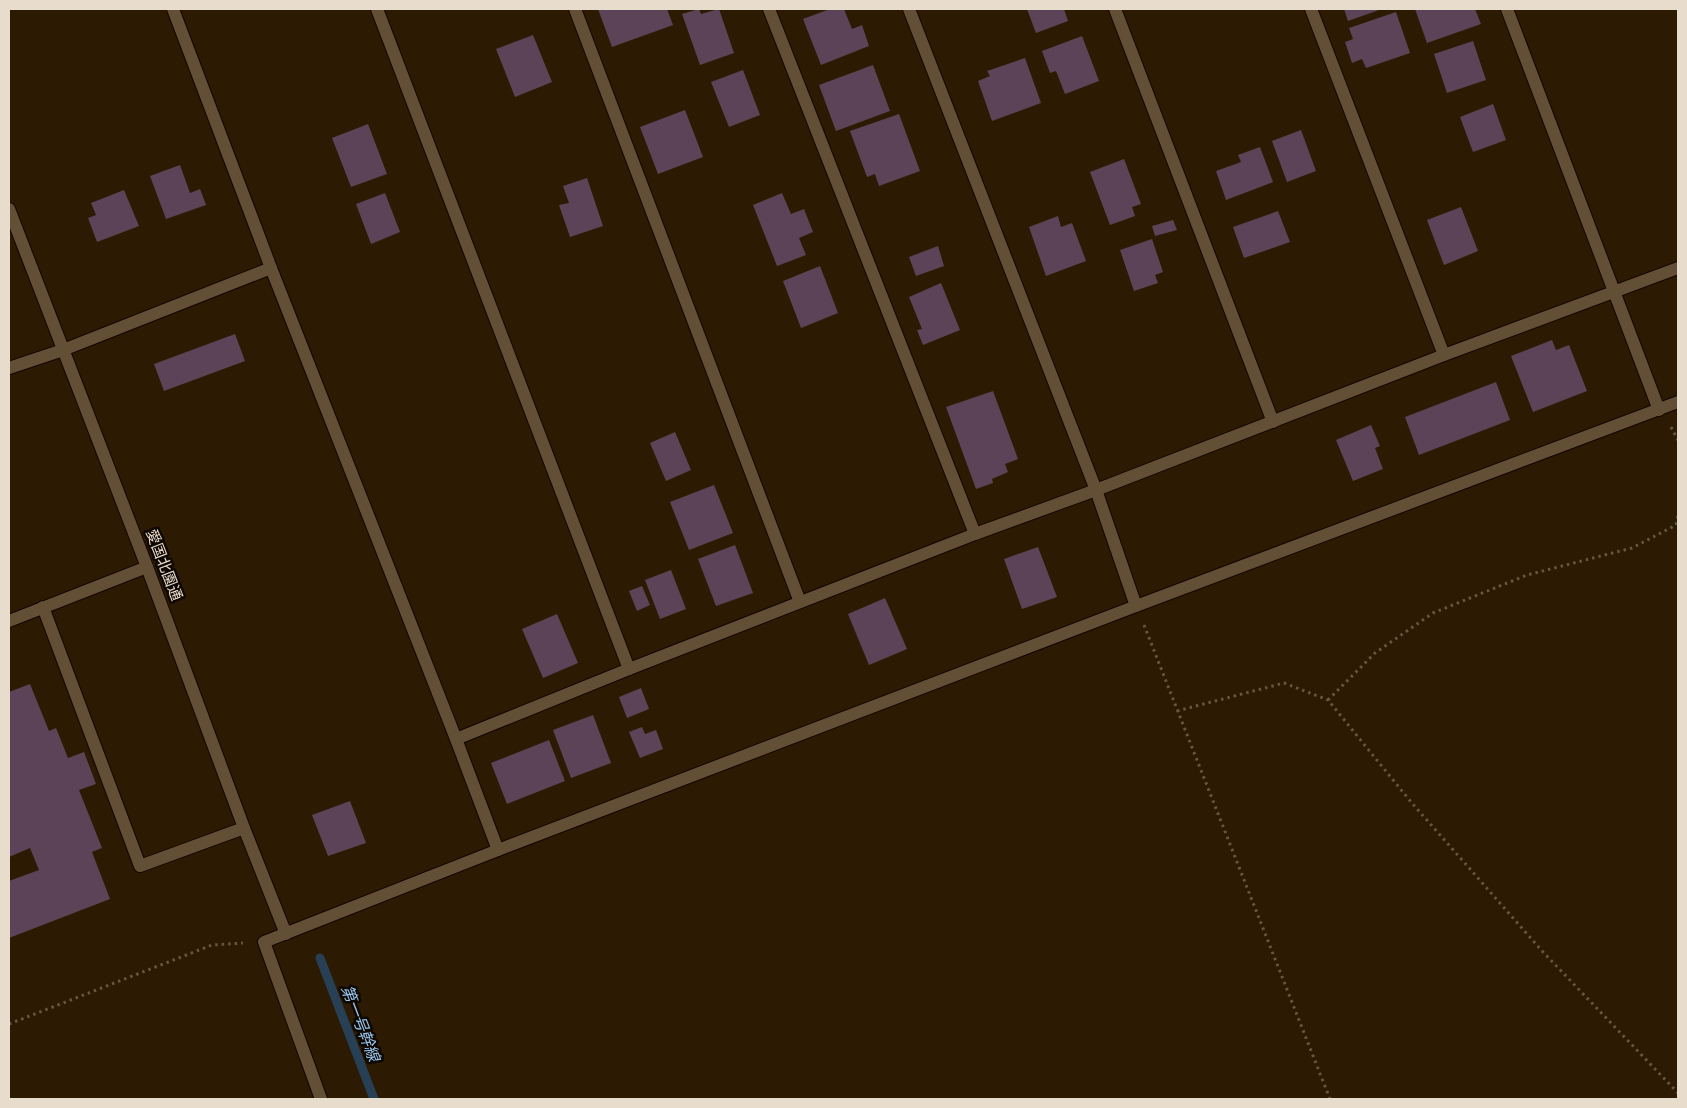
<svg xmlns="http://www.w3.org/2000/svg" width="1687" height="1108" font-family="Lora,'Noto Sans JP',serif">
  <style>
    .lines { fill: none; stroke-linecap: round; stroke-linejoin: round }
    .stream { stroke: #274055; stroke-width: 9 }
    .building { fill: #5d4357 }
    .minor-casing { stroke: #140500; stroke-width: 14 }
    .path { stroke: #665741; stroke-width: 3; stroke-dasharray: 2.5 4; stroke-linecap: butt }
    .minor { stroke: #634f36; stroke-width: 12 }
    .labels { text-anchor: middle; stroke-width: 5; stroke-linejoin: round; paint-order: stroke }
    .street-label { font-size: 15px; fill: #e8dccd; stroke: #0f0701 }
    .water-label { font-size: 16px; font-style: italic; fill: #96c6ef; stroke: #0f0701 }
  </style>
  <rect width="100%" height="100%" fill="#2c1b02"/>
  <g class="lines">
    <!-- stream -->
    <path class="stream" d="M320,958L374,1099"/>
  </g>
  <!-- building -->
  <g class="building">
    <path d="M598,9H667L673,25L612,47Z"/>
    <path d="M699,9L701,14L719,9L734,53L700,65L682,14Z"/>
    <path d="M830,9H844L852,29L862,25L869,46L821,65L803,19Z"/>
    <path d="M1027,9H1064L1068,21L1036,33Z"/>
    <path d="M1344,9H1382L1348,21Z"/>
    <path d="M1415,9H1475L1481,24L1427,43Z"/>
    <path d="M1396,12L1410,53L1366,68L1362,59L1352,63L1345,42L1353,39L1349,28Z"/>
    <path d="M533,35L552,82L515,97L496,49Z"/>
    <path d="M1082,36L1099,81L1065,94L1056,71L1050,73L1042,51Z"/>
    <path d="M1473,41L1486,80L1447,93L1434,54Z"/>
    <path d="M1025,58L1041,103L992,121L978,81L990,76L987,71Z"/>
    <path d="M873,65L890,111L836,131L819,85Z"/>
    <path d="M743,70L760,115L729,127L711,82Z"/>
    <path d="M1493,104L1506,140L1473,152L1460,117Z"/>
    <path d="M685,110L703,157L658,174L640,127Z"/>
    <path d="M899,114L920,171L879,186L875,174L867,177L850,131Z"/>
    <path d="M368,124L387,174L351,187L332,138Z"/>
    <path d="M1301,130L1316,171L1287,182L1272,141Z"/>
    <path d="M1260,147L1273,182L1226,200L1216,171L1241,162L1238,155Z"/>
    <path d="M1124,159L1141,204L1132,207L1135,216L1110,225L1090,172Z"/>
    <path d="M180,165L190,193L200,189L206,205L166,219L150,176Z"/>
    <path d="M587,178L603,226L570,237L559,205L569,203L563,186Z"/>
    <path d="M124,190L139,226L97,242L88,218L96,215L91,203Z"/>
    <path d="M385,193L400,232L371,244L356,204Z"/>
    <path d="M782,193L791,214L804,209L813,232L799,238L806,255L777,266L753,205Z"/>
    <path d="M1461,207L1478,251L1444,265L1427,220Z"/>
    <path d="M1278,211L1290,242L1244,258L1233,227Z"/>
    <path d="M1058,216L1061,227L1072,223L1086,261L1046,276L1029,227Z"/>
    <path d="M1173,220L1177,230L1155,236L1152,226Z"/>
    <path d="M1152,239L1163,272L1155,275L1158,283L1134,291L1120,250Z"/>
    <path d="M938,246L944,266L916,276L909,257Z"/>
    <path d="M820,266L838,313L801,328L783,281Z"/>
    <path d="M941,283L960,330L923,345L917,330L922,329L909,297Z"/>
    <path d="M235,334L245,361L164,391L154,364Z"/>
    <path d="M1552,340L1556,350L1569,345L1587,391L1533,412L1511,356Z"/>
    <path d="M1496,382L1510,420L1419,455L1405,417Z"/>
    <path d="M993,391L1018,459L1005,464L1008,472L992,479L993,483L976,489L946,407Z"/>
    <path d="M1371,425L1380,446L1375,448L1383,469L1353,481L1336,440Z"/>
    <path d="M675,432L691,470L666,481L650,443Z"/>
    <path d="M714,485L733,533L689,550L670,502Z"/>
    <path d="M735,545L753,593L716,606L698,559Z"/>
    <path d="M1038,547L1057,597L1022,609L1004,559Z"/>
    <path d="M671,570L686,609L660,619L645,580Z"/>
    <path d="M642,586L650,605L637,611L629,591Z"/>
    <path d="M885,598L907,649L869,665L848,614Z"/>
    <path d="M557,614L578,663L543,678L522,629Z"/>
    <path d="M30,684L49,731L56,728L68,758L84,752L96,784L79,790L102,848L92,852L110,899L9,938V881L39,870L30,848L9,857V692Z"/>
    <path d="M641,688L649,709L627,718L619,697Z"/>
    <path d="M593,715L611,763L571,778L553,730Z"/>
    <path d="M642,727L645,734L656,730L663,749L640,758L629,732Z"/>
    <path d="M549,740L565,781L507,804L491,763Z"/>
    <path d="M350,801L366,843L328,856L312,815Z"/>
  </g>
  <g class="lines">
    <defs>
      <g id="minor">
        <path d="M173,9L271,268L456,739L498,850"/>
        <path d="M377,9L629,669"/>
        <path d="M575,9L800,602"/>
        <path d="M769,9L975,534"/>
        <path d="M909,9L1096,490L1136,606"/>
        <path d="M1115,9L1273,422"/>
        <path d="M1311,9L1444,355"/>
        <path d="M1507,9L1659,410"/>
        <path d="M9,209L147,567L244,828L286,934"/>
        <path d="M9,368L63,350L271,268"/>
        <path d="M43,607L140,866L244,828"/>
        <path d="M9,621L147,567"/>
        <path d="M456,739L629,669L975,534L1096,490L1444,355L1678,268"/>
        <path d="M321,1099L264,942L498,850L1136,606L1678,402"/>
      </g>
    </defs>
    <!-- minor casing -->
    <use href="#minor" class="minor-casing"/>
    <!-- path -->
    <g class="path">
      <path d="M1671,427L1678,440"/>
      <path d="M1144,625L1330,1099"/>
      <path d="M1328,700L1375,653L1433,613L1527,575L1632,548L1676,525L1678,516"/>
      <path d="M1177,711L1284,683L1328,700L1411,802L1543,952L1678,1093"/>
      <path d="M9,1024L212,945L243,943"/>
    </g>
    <!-- minor -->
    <use href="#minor" class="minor"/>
  </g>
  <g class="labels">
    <!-- street labels -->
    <g class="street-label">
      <text transform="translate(164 565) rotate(69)" y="5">愛国北園通</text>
    </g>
    <!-- water labels -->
    <g class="water-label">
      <text transform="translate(361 1023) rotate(69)" y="6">第一号幹線</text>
    </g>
  </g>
  <!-- border -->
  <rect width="1687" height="1108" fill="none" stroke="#e8dccd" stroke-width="20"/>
</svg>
